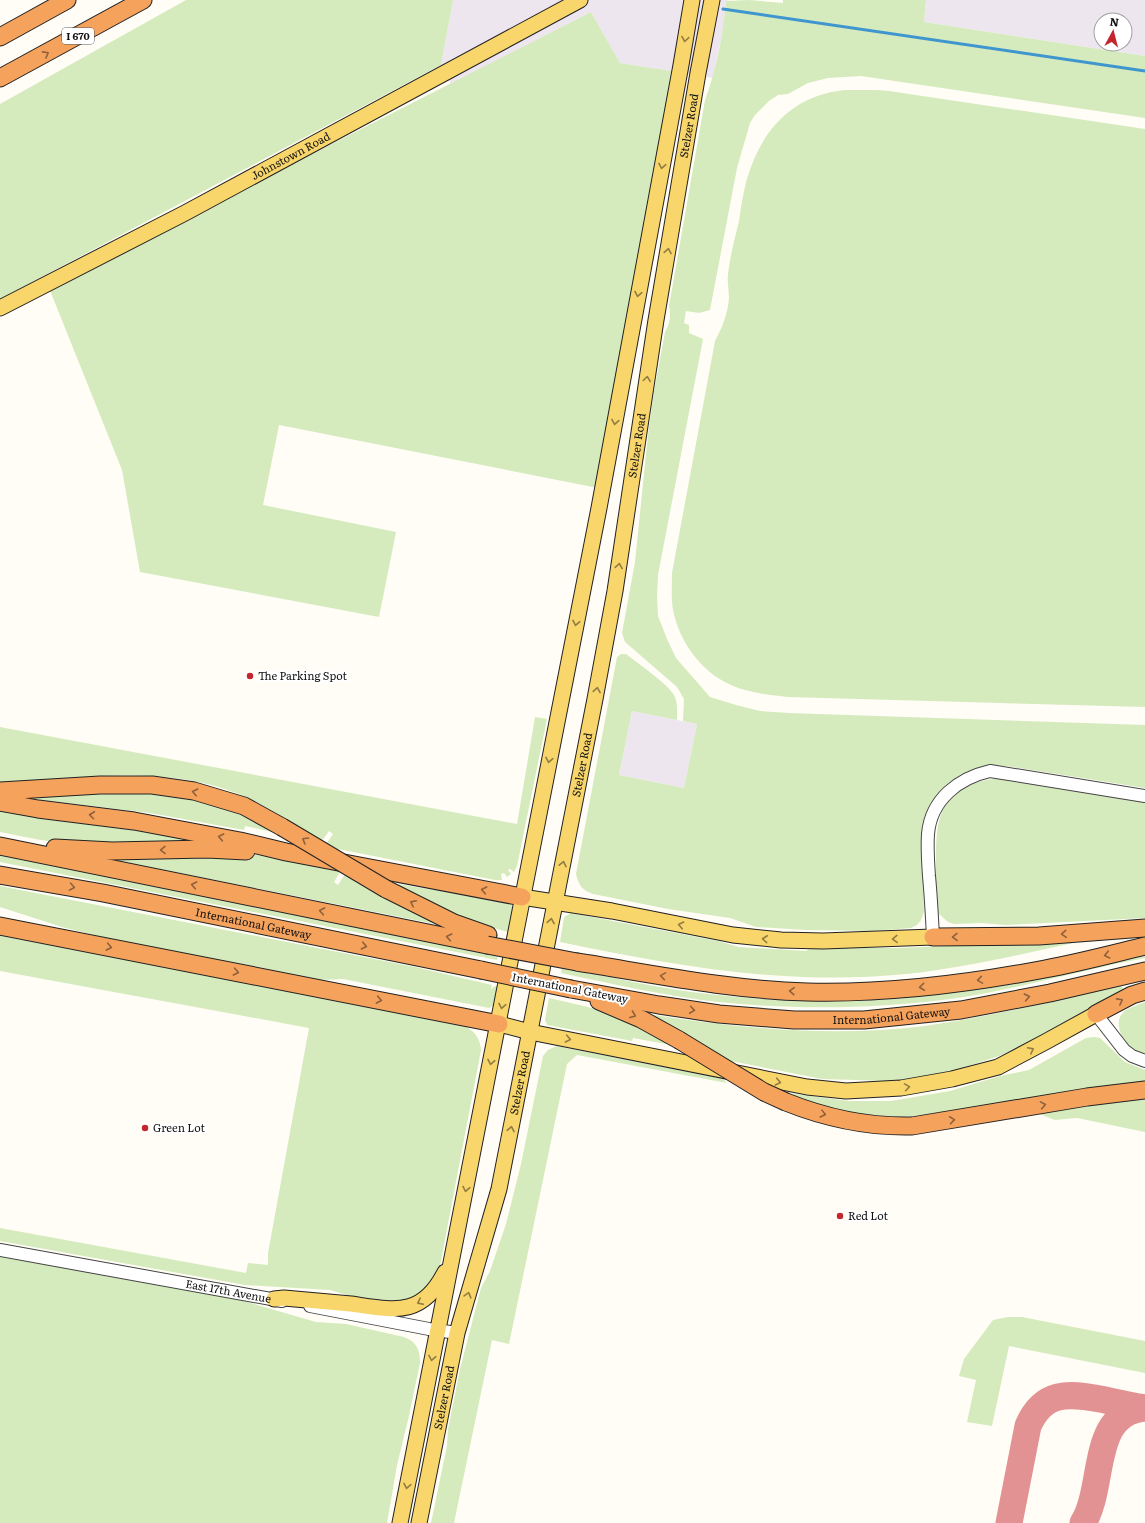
<svg xmlns="http://www.w3.org/2000/svg" width="1145" height="1523" font-family="Literata,serif">
  <style>
    .industrial { fill: #eee6ef; fill-rule: evenodd }
    .green { fill: #d5ebbd }
    .lines { fill: none; stroke-linecap: round; stroke-linejoin: round }
    .stream { stroke: #3f96cf; stroke-width: 3 }
    .taxiway { stroke: #e29292; stroke-width: 27 }
    .minor-casing { stroke: #444; stroke-width: 14 }
    .major-casing { stroke: #222; stroke-width: 17 }
    .highway-casing { stroke: #222; stroke-width: 19 }
    .minor { stroke: #fff; stroke-width: 12 }
    .major { stroke: #f9d66b; stroke-width: 15 }
    .highway { stroke: #f5a25d; stroke-width: 17 }
    .highway-bridge-casing { stroke: #222; stroke-width: 19; stroke-linecap: butt }
    .highway-bridge { stroke: #f5a25d; stroke-width: 17 }
    .oneway { stroke: #917d42 }
    .oneway2 { stroke: #8e613b }
    .poi-dot { fill: #c4262e; stroke: #fff; stroke-width: 1.5 }
    .labels { text-anchor: middle; stroke-width: 4; stroke-linejoin: round; paint-order: stroke }
    .shield { fill: #fff; stroke: #585858; stroke-width: 1 }
    .shield-label { font-size: 10px; font-weight: bold; fill: #111 }
    .street-label { font-size: 11px; fill: #111; stroke: #fff }
    .poi-label { font-size: 11px; fill: #111; stroke: #fff; text-anchor: start }
  </style>
  <rect width="100%" height="100%" fill="#fffdf5"/>
  <!-- industrial -->
  <g class="industrial">
    <path d="M453,0H730L726,1L724,25L713,78L620,63L591,12L451,84L441,65Z"/>
    <path d="M926,0H1145V56L924,22ZM1101,20H1125V44H1101Z"/>
    <path d="M632,711L697,724L684,788L619,775Z"/>
  </g>
  <!-- green -->
  <g class="green">
    <path d="M186,0H453L441,65L0,299V104Z"/>
    <path d="M749,0L783,3V0H926L924,22L1145,56V118L861,76L828,78L808,83L788,94L778,95L769,101L755,115L750,123L737,168L710,310L699,313L686,311L684,323L689,325V333L703,339L658,575L657,597L658,616L667,639L676,658L710,697L736,705L760,711L789,713L1145,725V788L1006,766C982,766 965,768 947,785C940,791 934,797 930,806C918,829 924,884 924,912L921,920L917,925L911,928L872,931L806,930L756,927L730,918L668,909L593,894C582,890 579,886 576,874L617,657L621,654H626C637,663 667,683 674,695C678,702 677,712 677,720L632,711L619,775L684,788L697,724L683,721L684,699L677,687L625,642L622,633L635,562L648,435L654,391L665,332C670,323 671,316 669,306L705,100C717,68 723,34 726,1Z"/>
    <path d="M591,12L620,63L671,71L653,191L598,488L279,425L263,505L396,532L379,617L140,572L122,470L49,288Z"/>
    <path d="M845,90H877L889,91L1145,129V707L788,697C769,695 749,693 731,685C701,672 679,641 673,610C671,598 672,585 672,573L715,341C722,328 728,313 729,298C729,290 727,282 728,274C730,256 735,238 739,221C741,207 743,193 747,179C761,130 793,95 845,90Z"/>
    <path d="M535,717L547,719L517,866L514,872L510,869L508,870L511,874L507,877L504,873L501,874L502,880H495L333,848L326,844L333,834L329,831L322,841C298,826 274,810 248,798C170,763 83,778 0,784V727L517,824Z"/>
    <path d="M993,779H1005L1145,801V918L1006,925L981,923L954,924L948,922L939,914L936,906C936,891 936,876 936,862C936,832 936,802 966,786C975,782 984,780 993,779Z"/>
    <path d="M94,791H159L236,810L278,833L245,826L244,830L150,813L25,798Z"/>
    <path d="M0,805L214,841C165,842 112,847 64,843C42,841 21,836 0,832Z"/>
    <path d="M0,851L498,954L497,960L0,862Z"/>
    <path d="M244,854C270,856 319,859 340,872L334,882L338,885L345,874L379,894L439,922L435,924L95,856Z"/>
    <path d="M392,883L433,890L434,887L507,902L511,904L513,909L509,932C469,923 428,901 392,883Z"/>
    <path d="M0,886L415,967L492,985L491,989L495,986L499,987C497,995 498,1005 489,1008L343,979L320,980L102,937L62,927L0,907Z"/>
    <path d="M571,913L718,941L739,947L806,951L811,948H898L1072,941L1073,943C1018,955 962,968 906,974C789,986 674,966 560,942L564,917Z"/>
    <path d="M0,934L465,1026C475,1032 480,1038 481,1050L440,1266L432,1284L407,1304L347,1298V1295L330,1290L245,1285L0,1241V1228L246,1273L248,1263L268,1265V1253L309,1028L0,971Z"/>
    <path d="M1145,950V958C1080,970 1016,990 950,999C873,1009 795,1010 718,1002C665,996 613,984 561,973L562,967C601,975 639,984 678,990C754,1001 834,1005 911,997C990,988 1067,967 1145,950Z"/>
    <path d="M1120,985L1123,988L1122,991L1030,1042L999,1056L959,1069L922,1077L889,1081L822,1079L726,1060L647,1014C739,1028 832,1038 924,1026C990,1017 1055,1000 1120,985Z"/>
    <path d="M549,998L588,1007L619,1018L671,1045L633,1038L632,1041L547,1025L545,1020Z"/>
    <path d="M1145,1002V1056C1141,1054 1137,1052 1134,1050C1123,1042 1111,1022 1125,1011C1130,1007 1139,1005 1145,1002Z"/>
    <path d="M1094,1037L1100,1038L1125,1062L1145,1070V1083L945,1113L902,1117L863,1115L810,1103L787,1093L849,1101H891L950,1091L1000,1076L1029,1070L1086,1038Z"/>
    <path d="M557,1046L723,1079L727,1083L577,1055L567,1064L509,1344L492,1340L454,1523H431L447,1446L448,1429L460,1369L481,1288L490,1271L506,1224L521,1164L543,1056L548,1050Z"/>
    <path d="M1145,1097V1132L1077,1118L1055,1120L1039,1114L1047,1111Z"/>
    <path d="M0,1255L230,1297L316,1322L346,1324L404,1337C417,1342 420,1350 420,1363L408,1420L397,1465L387,1523H0Z"/>
    <path d="M1008,1317H1022L1145,1341V1373L1009,1346L992,1426L967,1422L976,1380L959,1376L964,1359L993,1320Z"/>
  </g>
  <g class="lines">
    <!-- stream -->
    <path class="stream" d="M723,9L1145,71"/>
    <!-- taxiway -->
    <g class="taxiway">
      <path d="M1009,1523L1028,1426C1043,1391 1068,1393 1100,1399C1115,1402 1130,1406 1145,1408"/>
      <path d="M1083,1523C1106,1486 1089,1413 1145,1408"/>
    </g>
    <defs>
      <g id="minor">
        <path d="M933,937C932,917 931,897 929,876C928,862 927,848 928,834C931,799 959,778 990,771L1145,796"/>
        <path d="M1096,1014L1124,1050L1132,1056L1145,1061"/>
        <path id="s1" d="M0,1250L282,1301"/>
        <path d="M310,1306L429,1329L457,1333"/>
      </g>
      <g id="major">
        <path id="s2" d="M0,308L185,213L580,0"/>
        <path d="M522,897L612,911L733,935L781,940L823,941L933,937"/>
        <path d="M499,1024L530,1032L807,1087L846,1091L901,1088L952,1079L998,1067L1047,1041L1096,1014"/>
        <path d="M274,1299L284,1298C306,1300 329,1302 351,1304C394,1310 422,1318 445,1272"/>
        <path d="M400,1523L599,508L681,65L692,0"/>
        <path id="s3" d="M419,1523L457,1333L499,1189L595,699L615,591L656,320L698,73L712,0"/>
      </g>
      <g id="highway">
        <path d="M0,37L67,0"/>
        <path d="M0,78L143,0"/>
        <path d="M0,791L100,785H152L194,791L244,806L282,827"/>
        <path d="M0,802L38,809L134,821L240,841L286,852L522,897"/>
        <path d="M0,846L487,945"/>
        <path d="M55,848L112,851L207,849L246,851"/>
        <path id="s4" d="M0,875L103,893L481,970"/>
        <path d="M386,889L454,923L488,935"/>
        <path d="M0,926L499,1024"/>
        <path d="M933,937L1039,936L1145,928"/>
        <path d="M577,962C653,974 730,990 807,992C887,994 967,984 1045,969C1078,963 1112,954 1145,946"/>
        <path id="s5" d="M571,989L659,1005L719,1014L794,1020H864L961,1010L1050,993L1145,971"/>
        <path d="M599,1001L641,1019L679,1040"/>
        <path d="M1096,1014L1132,995L1145,991"/>
        <path d="M786,1102C826,1118 869,1127 912,1126L1087,1097L1145,1090"/>
      </g>
    </defs>
    <!-- minor casing -->
    <use href="#minor" class="minor-casing"/>
    <!-- major casing -->
    <use href="#major" class="major-casing"/>
    <!-- highway casing -->
    <use href="#highway" class="highway-casing"/>
    <!-- minor -->
    <use href="#minor" class="minor"/>
    <!-- major -->
    <use href="#major" class="major"/>
    <!-- highway -->
    <use href="#highway" class="highway"/>
    <defs>
      <g id="highway-bridge">
        <path d="M282,827L386,889"/>
        <path d="M487,945L577,962"/>
        <path d="M481,970L571,989"/>
        <path d="M679,1040L764,1092L786,1102"/>
      </g>
    </defs>
    <!-- highway-bridge casing -->
    <use href="#highway-bridge" class="highway-bridge-casing"/>
    <!-- highway-bridge -->
    <use href="#highway-bridge" class="highway-bridge"/>
  </g>
  <!-- one-way arrows -->
  <defs><path id="oneway-chevron" d="M-2-3.5L2.5 0L-2 3.5" fill="none" stroke-width="1.6" stroke-linecap="round" stroke-linejoin="round"/></defs>
  <g class="oneway">
    <use href="#oneway-chevron" transform="translate(685 39) rotate(99)"/>
    <use href="#oneway-chevron" transform="translate(662 166) rotate(101)"/>
    <use href="#oneway-chevron" transform="translate(668 251) rotate(-80)"/>
    <use href="#oneway-chevron" transform="translate(638 294) rotate(101)"/>
    <use href="#oneway-chevron" transform="translate(647 379) rotate(-82)"/>
    <use href="#oneway-chevron" transform="translate(615 422) rotate(100)"/>
    <use href="#oneway-chevron" transform="translate(619 566) rotate(-81)"/>
    <use href="#oneway-chevron" transform="translate(576 623) rotate(101)"/>
    <use href="#oneway-chevron" transform="translate(597 690) rotate(-80)"/>
    <use href="#oneway-chevron" transform="translate(549 760) rotate(101)"/>
    <use href="#oneway-chevron" transform="translate(563 864) rotate(-78)"/>
    <use href="#oneway-chevron" transform="translate(551 921) rotate(-80)"/>
    <use href="#oneway-chevron" transform="translate(681 925) rotate(-168)"/>
    <use href="#oneway-chevron" transform="translate(765 939) rotate(-174)"/>
    <use href="#oneway-chevron" transform="translate(895 939) rotate(178)"/>
    <use href="#oneway-chevron" transform="translate(502 1006) rotate(101)"/>
    <use href="#oneway-chevron" transform="translate(568 1039) rotate(11)"/>
    <use href="#oneway-chevron" transform="translate(1031 1050) rotate(-27)"/>
    <use href="#oneway-chevron" transform="translate(491 1062) rotate(101)"/>
    <use href="#oneway-chevron" transform="translate(778 1082) rotate(11)"/>
    <use href="#oneway-chevron" transform="translate(907 1087) rotate(-9)"/>
    <use href="#oneway-chevron" transform="translate(511 1129) rotate(-79)"/>
    <use href="#oneway-chevron" transform="translate(466 1189) rotate(101)"/>
    <use href="#oneway-chevron" transform="translate(468 1295) rotate(-74)"/>
    <use href="#oneway-chevron" transform="translate(420 1302) rotate(153)"/>
    <use href="#oneway-chevron" transform="translate(432 1358) rotate(101)"/>
    <use href="#oneway-chevron" transform="translate(407 1486) rotate(101)"/>
  </g>
  <g class="oneway2">
    <use href="#oneway-chevron" transform="translate(46 54) rotate(-29)"/>
    <use href="#oneway-chevron" transform="translate(195 792) rotate(-167)"/>
    <use href="#oneway-chevron" transform="translate(92 815) rotate(-173)"/>
    <use href="#oneway-chevron" transform="translate(221 837) rotate(-169)"/>
    <use href="#oneway-chevron" transform="translate(305 840) rotate(-149)"/>
    <use href="#oneway-chevron" transform="translate(163 850) rotate(179)"/>
    <use href="#oneway-chevron" transform="translate(194 885) rotate(-169)"/>
    <use href="#oneway-chevron" transform="translate(72 887) rotate(10)"/>
    <use href="#oneway-chevron" transform="translate(484 890) rotate(-169)"/>
    <use href="#oneway-chevron" transform="translate(413 903) rotate(-154)"/>
    <use href="#oneway-chevron" transform="translate(322 911) rotate(-169)"/>
    <use href="#oneway-chevron" transform="translate(1064 934) rotate(176)"/>
    <use href="#oneway-chevron" transform="translate(449 937) rotate(-169)"/>
    <use href="#oneway-chevron" transform="translate(955 937) rotate(179)"/>
    <use href="#oneway-chevron" transform="translate(364 946) rotate(12)"/>
    <use href="#oneway-chevron" transform="translate(109 947) rotate(11)"/>
    <use href="#oneway-chevron" transform="translate(1107 955) rotate(167)"/>
    <use href="#oneway-chevron" transform="translate(236 972) rotate(11)"/>
    <use href="#oneway-chevron" transform="translate(663 976) rotate(-171)"/>
    <use href="#oneway-chevron" transform="translate(980 980) rotate(171)"/>
    <use href="#oneway-chevron" transform="translate(922 987) rotate(174)"/>
    <use href="#oneway-chevron" transform="translate(792 991) rotate(-176)"/>
    <use href="#oneway-chevron" transform="translate(1027 997) rotate(-11)"/>
    <use href="#oneway-chevron" transform="translate(379 1000) rotate(11)"/>
    <use href="#oneway-chevron" transform="translate(1120 1001) rotate(-28)"/>
    <use href="#oneway-chevron" transform="translate(692 1010) rotate(8)"/>
    <use href="#oneway-chevron" transform="translate(633 1015) rotate(22)"/>
    <use href="#oneway-chevron" transform="translate(1043 1105) rotate(-10)"/>
    <use href="#oneway-chevron" transform="translate(823 1114) rotate(14)"/>
    <use href="#oneway-chevron" transform="translate(952 1120) rotate(-8)"/>
  </g>
  <!-- markers -->
  <g class="poi-dot">
    <circle cx="250" cy="676" r="4"/>
    <circle cx="145" cy="1128" r="4"/>
    <circle cx="840" cy="1216" r="4"/>
  </g>
  <g class="labels">
    <!-- shield labels -->
    <rect class="shield" x="62" y="28" width="32" height="16" rx="3"/>
    <g class="shield-label">
      <text x="78" y="40">I 670</text>
    </g>
    <!-- street labels -->
    <g class="street-label">
      <text dy="4" stroke="none"><textPath href="#s3" startOffset="1424">Stelzer Road</textPath></text>
      <text dy="4" stroke="none"><textPath href="#s2" startOffset="328">Johnstown Road</textPath></text>
      <text dy="4" stroke="none"><textPath href="#s3" startOffset="1100">Stelzer Road</textPath></text>
      <text dy="4" stroke="none"><textPath href="#s3" startOffset="776">Stelzer Road</textPath></text>
      <text dy="4" stroke="none"><textPath href="#s4" startOffset="258">International Gateway</textPath></text>
      <text transform="translate(570 988) rotate(11)" y="4">International Gateway</text>
      <text dy="4" stroke="none"><textPath href="#s5" startOffset="323">International Gateway</textPath></text>
      <text dy="4" stroke="none"><textPath href="#s3" startOffset="452">Stelzer Road</textPath></text>
      <text dy="4" stroke="none"><textPath href="#s1" startOffset="232">East 17th Avenue</textPath></text>
      <text dy="4" stroke="none"><textPath href="#s3" startOffset="128">Stelzer Road</textPath></text>
    </g>
    <!-- poi labels -->
    <g class="poi-label">
      <text x="258" y="680">The Parking Spot</text>
      <text x="153" y="1132">Green Lot</text>
      <text x="848" y="1220">Red Lot</text>
    </g>
  </g>
  <!-- north arrow -->
  <g transform="translate(1113 32) rotate(7)"><circle r="19" fill="#ffffff" stroke="#a0a0a0"/>
  <path d="M0-3L7 15L0 10L-7 15Z" fill="#c4262e"/>
  <text y="-6" font-size="11" font-weight="bold" text-anchor="middle" fill="#111111">N</text>
  </g>
</svg>
